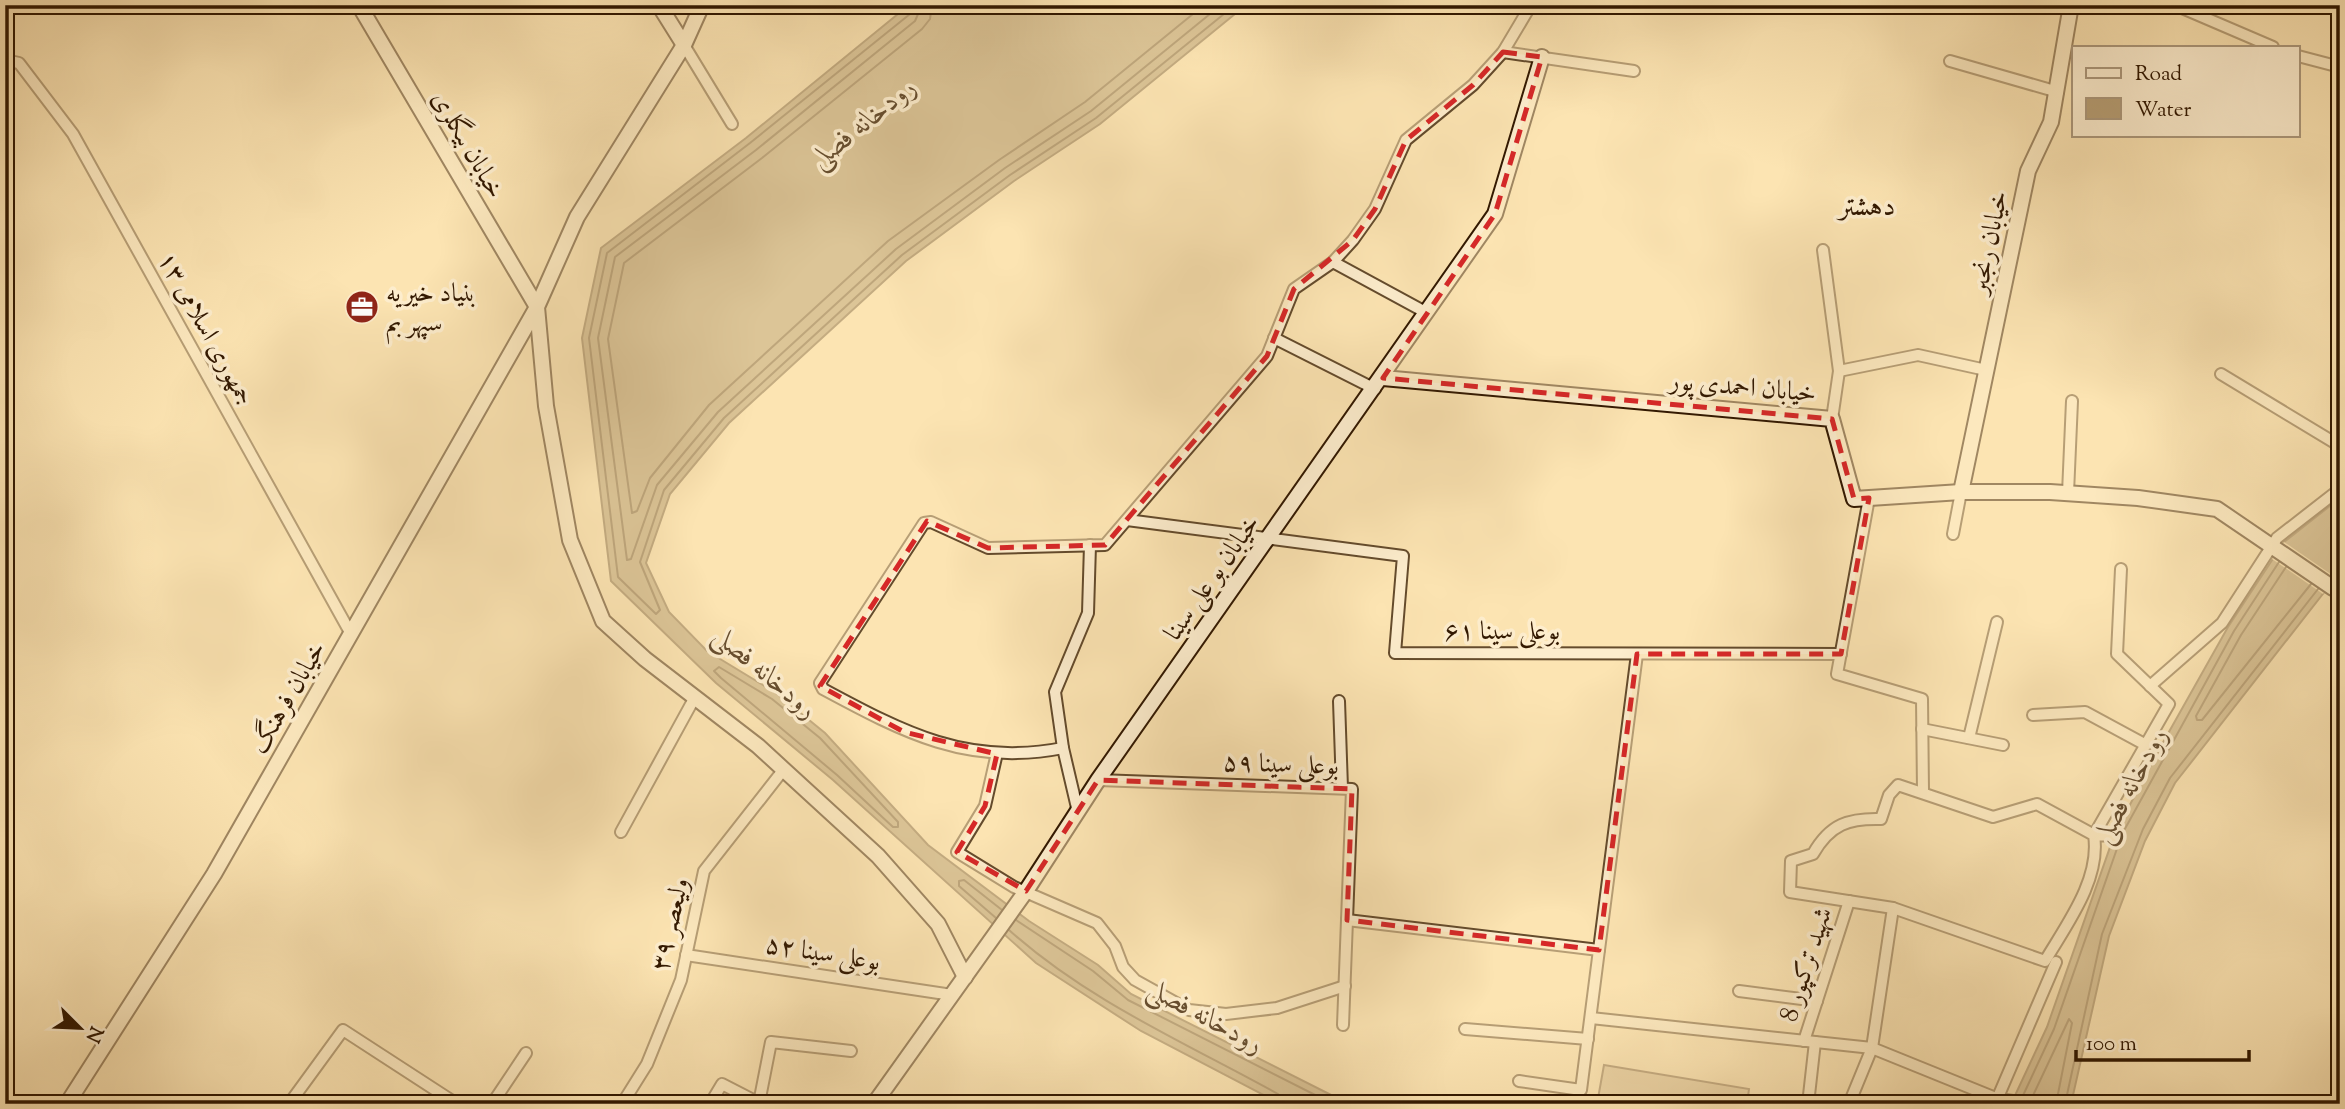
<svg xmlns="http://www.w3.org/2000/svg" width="2345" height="1109" font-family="'Sorts Mill Goudy',Amiri,serif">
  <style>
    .green { fill: #dac194; stroke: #866c4a; stroke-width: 2 }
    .water { fill: #b79f75; stroke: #826946; stroke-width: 2 }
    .pier { fill: #fce4b2 }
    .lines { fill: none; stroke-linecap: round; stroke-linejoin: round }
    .shore { stroke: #745c3a; stroke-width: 2 }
    .street-casing { stroke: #644b2c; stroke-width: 14 }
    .secondary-casing { stroke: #321800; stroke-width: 18 }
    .street { stroke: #fdedcd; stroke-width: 10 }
    .secondary { stroke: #fdedcd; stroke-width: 14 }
    .marked { fill: none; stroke: #d62828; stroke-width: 5; stroke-dasharray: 14 9; stroke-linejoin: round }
    .labels { text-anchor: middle; stroke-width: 7; stroke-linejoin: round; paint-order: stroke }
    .street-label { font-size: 26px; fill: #321800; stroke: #fdedcd }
    .poi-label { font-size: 26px; fill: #321800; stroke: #fdedcd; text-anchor: start }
    .water-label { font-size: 28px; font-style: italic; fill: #674e2f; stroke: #fdedcd }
    .neighbourhood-label { font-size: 28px; fill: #321800; stroke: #fdedcd }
  </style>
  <rect width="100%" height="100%" fill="#fce4b2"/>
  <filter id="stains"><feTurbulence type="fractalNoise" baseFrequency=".00286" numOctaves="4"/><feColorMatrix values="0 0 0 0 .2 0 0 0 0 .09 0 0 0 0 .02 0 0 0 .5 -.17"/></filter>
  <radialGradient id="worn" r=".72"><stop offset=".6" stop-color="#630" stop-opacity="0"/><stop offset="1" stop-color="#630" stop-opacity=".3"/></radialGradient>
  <!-- green -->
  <path class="green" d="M1604,1065L1749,1089L1747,1104H1597Z"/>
  <!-- water -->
  <g class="water">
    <path d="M909,5H1246L1100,124L1014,181L906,261L729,423L670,494L646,563L669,612L707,651L776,693L825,733L928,845L1029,921L1098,965L1131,994L1349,1104H1281L1141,1031L1036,963L833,780L716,683L611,581L582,338L601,248L746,138Z"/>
    <path d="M2340,498V572L2175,783L2145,841L2109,936L2071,1104H2011L2047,1027L2115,833L2161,746L2228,627L2284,542Z"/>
  </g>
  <!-- pier -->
  <path class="pier" d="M2284,542L2335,577L2323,594L2272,559Z"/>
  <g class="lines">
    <!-- shore -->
    <g class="shore">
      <path d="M913,5L910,14L750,143L607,253L589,338L618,577L656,614L660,610L640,562L664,490L724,418L902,255L1010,175L1096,118L1235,5"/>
      <path d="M922,5L915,21L756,150L615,257L598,338L627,560L631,559L657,485L718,412L896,249L1005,168L1091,111L1221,5"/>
      <path d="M932,5L930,19L922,29L762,158L624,263L608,339L632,513L637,511L650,478L709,405L888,241L999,160L1085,102L1204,5"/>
      <path d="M2286,567L2241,635L2196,716L2197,720H2202L2311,584"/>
      <path d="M719,667L772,699L820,738L898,822V827H893L837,775L721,678L714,671Z"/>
      <path d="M2121,836L2234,631L2279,562"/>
      <path d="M996,918L959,886V881L964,880L1002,910"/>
      <path d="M1016,920L1093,971L1128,1000L1333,1104"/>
      <path d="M1009,930C1088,1001 1186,1043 1278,1094L1283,1104"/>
      <path d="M2020,1102L2054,1029L2120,840"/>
      <path d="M2029,1104L2069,1019L2072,1023L2056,1104"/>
      <path d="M2065,1104L2102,934L2143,829L2170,778L2318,589"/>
    </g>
    <defs>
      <g id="street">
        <path d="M2175,5L2273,47"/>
        <path d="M684,45L732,124"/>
        <path d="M1503,52L1634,71"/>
        <path d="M2298,56L2340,67"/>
        <path d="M5,60L19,63L73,134L351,634"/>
        <path d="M1950,61L2058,92"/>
        <path d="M1823,250L1839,371L1832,419"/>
        <path d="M1333,262L1427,313"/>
        <path d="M1274,338L1375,389"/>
        <path d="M1839,371L1918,355L1986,370"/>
        <path d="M2221,374L2340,446"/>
        <path d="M2068,493L2072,401"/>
        <path d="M1869,498L1837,674L1922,699L1923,791"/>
        <path d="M1127,520L1403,556L1395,653L1841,654"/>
        <path d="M1953,534L1961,492"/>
        <path d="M2150,686L2222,623L2277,538L2340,489"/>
        <path d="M1339,701L1342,788"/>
        <path d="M2033,715L2085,712L2146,745"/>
        <path d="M1922,729L2003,745"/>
        <path d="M1969,738L1997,622"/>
        <path d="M1063,748C968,767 903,732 823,689L820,683L924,523L931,522L988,548L1105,545L1267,356L1294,289L1333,262L1353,240L1375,209L1406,140L1473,85L1503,52L1531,5"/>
        <path d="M997,753L985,806L957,852L1014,887L1097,923L1115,946L1123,967L1135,980L1189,1010L1226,1014L1277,1008L1345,986"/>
        <path d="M1098,780L1352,789L1343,1025"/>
        <path d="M1078,812L1063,748L1055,692L1088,613L1090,545"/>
        <path d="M621,832L695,697"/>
        <path d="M2114,836L2094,835C2101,879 2067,924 2045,961L1893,908L1790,892L1791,861L1813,854C1830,824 1849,818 1881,819L1889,795L1898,785L1993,817L2037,804L2094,835L2169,704L2117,654L2121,569"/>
        <path d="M1347,920L1599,950"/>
        <path d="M686,955L952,995"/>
        <path d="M1739,991L1817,1001"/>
        <path d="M1591,1018L1872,1048L1998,1099L2013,1101"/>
        <path d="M1465,1029L1588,1039"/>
        <path d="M1804,1041L1849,901"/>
        <path d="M1519,1081L1581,1090L1637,654"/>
        <path d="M759,1103L771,1042L851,1051"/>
        <path d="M289,1104L343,1030L457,1104"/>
        <path d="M492,1104L526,1053"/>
        <path d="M622,1104L647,1064L681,980L704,871L784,769"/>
        <path d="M710,1104L722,1084L761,1104"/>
        <path d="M1808,1104L1815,1042"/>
        <path d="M1849,1104L1872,1048L1893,908"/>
        <path d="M1995,1104L2056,962"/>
      </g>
      <g id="secondary">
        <path d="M659,5L684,45"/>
        <path d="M702,5L684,45L577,217L537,307L546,406L570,540L603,621L645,659L758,746L878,856L938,924L965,977"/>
        <path d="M1383,378L1832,419L1854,499L1961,492H2050L2138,498L2217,509L2333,588"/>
        <path d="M1961,492L2028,171L2051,122L2071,5"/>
        <path d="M67,1104L214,874L537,307L359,5"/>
        <path d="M874,1104L1026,891L1098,780L1495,214L1542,57"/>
      </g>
    </defs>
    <!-- street casing -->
    <use href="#street" class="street-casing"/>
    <!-- secondary casing -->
    <use href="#secondary" class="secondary-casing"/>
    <!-- street -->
    <use href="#street" class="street"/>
    <!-- secondary -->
    <use href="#secondary" class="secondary"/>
  </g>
  <!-- marked area -->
  <path d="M0 0H2345V1109H0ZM1503,52L1542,57L1495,214L1383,378L1832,419L1854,499L1869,498L1841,654H1637L1599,950L1347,920L1352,789L1098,780L1026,891L957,852L985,806L997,754L904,732L820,686L927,521L988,548L1105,545L1267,356L1294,289L1353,240L1375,209L1406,140L1473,85Z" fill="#fce4b2" fill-opacity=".55" fill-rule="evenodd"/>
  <path class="marked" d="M1503,52L1542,57L1495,214L1383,378L1832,419L1854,499L1869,498L1841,654H1637L1599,950L1347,920L1352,789L1098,780L1026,891L957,852L985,806L997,754L904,732L820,686L927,521L988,548L1105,545L1267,356L1294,289L1353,240L1375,209L1406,140L1473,85Z"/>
  <!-- icons -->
  <defs>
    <symbol id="office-disc" viewBox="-11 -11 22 22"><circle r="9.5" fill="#8f2418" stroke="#fdedcd"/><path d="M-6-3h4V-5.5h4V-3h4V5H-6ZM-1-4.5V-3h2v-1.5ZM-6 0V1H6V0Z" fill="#fff"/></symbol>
  </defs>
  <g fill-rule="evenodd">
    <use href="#office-disc" x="343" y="288" width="38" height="38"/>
  </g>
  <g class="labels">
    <!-- street labels -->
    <g class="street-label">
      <text transform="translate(469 144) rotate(60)" y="9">خیابان بیگلری</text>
      <text transform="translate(1988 242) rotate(-78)" y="9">خیابان رنجبر</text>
      <text transform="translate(207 328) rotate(61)" y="9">جمهوری اسلامی ۱۳</text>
      <text transform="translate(1743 386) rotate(5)" y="9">خیابان احمدی پور</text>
      <text transform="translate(1211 577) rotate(-55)" y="9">خیابان بو علی سینا</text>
      <text x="1502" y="639">بوعلی سینا ۶۱</text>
      <text transform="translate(287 697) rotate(-60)" y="9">خیابان فرهنگ</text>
      <text transform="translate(1281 763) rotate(2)" y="9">بوعلی سینا ۵۹</text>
      <text transform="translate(669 924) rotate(-77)" y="9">ولیعصر ۳۹</text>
      <text transform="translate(823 952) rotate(9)" y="9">بوعلی سینا ۵۲</text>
      <text transform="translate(1805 964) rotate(-72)" y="9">شهید ترکپور 8</text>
    </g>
    <!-- poi labels -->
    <g class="poi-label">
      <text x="386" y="301">بنیاد خیریه<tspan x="386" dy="30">سپهر بم</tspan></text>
    </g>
    <!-- water labels -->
    <g class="water-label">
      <text transform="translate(862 122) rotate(-39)" y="10">رودخانه فصلی</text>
      <text transform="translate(766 671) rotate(40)" y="10">رودخانه فصلی</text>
      <text transform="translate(2129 785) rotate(-62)" y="10">رودخانه فصلی</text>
      <text transform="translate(1206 1015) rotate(28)" y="10">رودخانه فصلی</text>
    </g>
    <!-- neighbourhood labels -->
    <g class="neighbourhood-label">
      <text x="1867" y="215">دهشتر</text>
    </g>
  </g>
  <!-- margin -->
  <rect width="2345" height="1109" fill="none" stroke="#fce4b2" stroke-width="28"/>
  <rect x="7" y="7" width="2331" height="1095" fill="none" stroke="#321800" stroke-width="3.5"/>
  <rect x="14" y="14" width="2317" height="1081" fill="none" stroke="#321800" stroke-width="2"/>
  <!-- legend -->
  <rect x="2072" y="46" width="228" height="91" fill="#fdedcd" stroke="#ac987b" stroke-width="2"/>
  <rect x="2086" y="68" width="35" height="10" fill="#fdedcd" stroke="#ac987b" stroke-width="2"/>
  <text x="2135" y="80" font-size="21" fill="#321800">Road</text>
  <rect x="2086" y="98" width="35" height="21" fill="#b79f75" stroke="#ac987b" stroke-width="2"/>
  <text x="2135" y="116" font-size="21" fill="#321800">Water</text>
  <!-- north arrow -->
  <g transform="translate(80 1028) rotate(114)" stroke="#fdedcd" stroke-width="5" paint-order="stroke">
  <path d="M0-5L12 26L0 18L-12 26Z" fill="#321800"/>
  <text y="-10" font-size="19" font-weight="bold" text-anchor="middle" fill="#321800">N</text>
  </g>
  <!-- scale -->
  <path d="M2076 1050v10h173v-10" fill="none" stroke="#321800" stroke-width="3.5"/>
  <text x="2086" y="1050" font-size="21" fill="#321800" stroke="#fdedcd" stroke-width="5" paint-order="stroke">100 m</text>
  <rect width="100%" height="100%" filter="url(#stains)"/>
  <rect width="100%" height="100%" fill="url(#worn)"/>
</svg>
